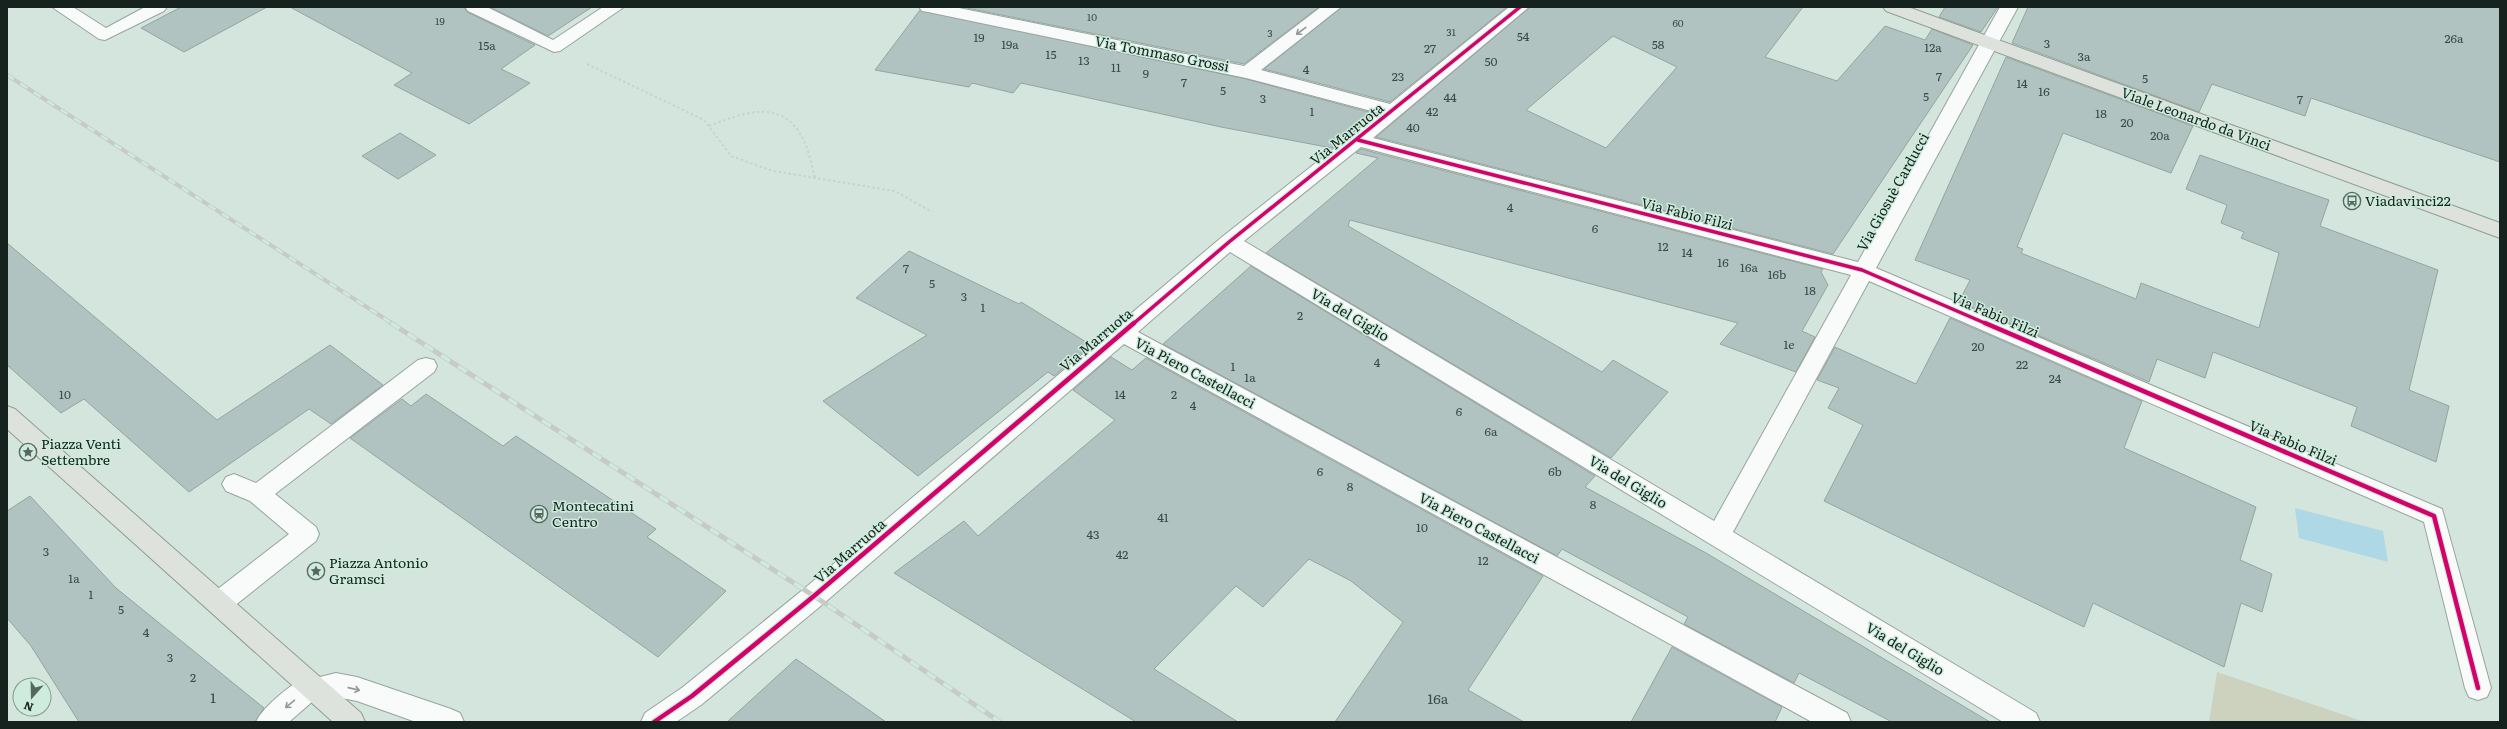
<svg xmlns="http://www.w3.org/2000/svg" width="2507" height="729" font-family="Literata,serif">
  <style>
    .green { fill: #ccd2be }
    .water { fill: #aed8e5 }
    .building { fill: #b0c3c0; stroke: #96a4a0; fill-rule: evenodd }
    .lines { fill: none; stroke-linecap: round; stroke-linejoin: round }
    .minor-casing { stroke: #97a49e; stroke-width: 2 }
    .major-casing { stroke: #909d92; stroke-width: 2 }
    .path { stroke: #ccd1cf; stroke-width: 2; stroke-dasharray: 2.5 2.5; stroke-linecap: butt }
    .minor { fill: #f9fbfa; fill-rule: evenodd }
    .major { fill: #dde2dd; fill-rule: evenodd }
    .rail-far1-casing { stroke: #c6cac8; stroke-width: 4 }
    .rail-casing { stroke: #c6cac8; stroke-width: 5 }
    .rail-far1 { stroke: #cdecdd; stroke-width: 2.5; stroke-dasharray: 8; stroke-linecap: butt }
    .rail { stroke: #cdecdd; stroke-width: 3.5; stroke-dasharray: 10; stroke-linecap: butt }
    .cycleway-far1-casing { stroke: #cdecdd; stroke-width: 5.5 }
    .cycleway-casing { stroke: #cdecdd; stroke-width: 7 }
    .cycleway-far1 { stroke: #d6006c; stroke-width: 3.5 }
    .cycleway { stroke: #d6006c; stroke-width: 4.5 }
    .oneway { stroke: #939997 }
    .labels { text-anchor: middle; stroke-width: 3; stroke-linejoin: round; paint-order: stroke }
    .far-number-label { font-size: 10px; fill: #3c4a46 }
    .number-label { font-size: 12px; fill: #3c4a46 }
    .street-label { font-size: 14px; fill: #16221d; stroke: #cdecdd }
    .poi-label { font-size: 14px; fill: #16221d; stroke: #cdecdd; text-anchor: start }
    .near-number-label { font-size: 14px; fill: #3c4a46 }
  </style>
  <rect width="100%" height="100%" fill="#d4e5dd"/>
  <!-- green -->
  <path class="green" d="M2217,672L2365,722H2209Z"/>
  <!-- water -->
  <path class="water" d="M2295,508L2383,531L2388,562L2299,538Z"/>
  <!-- building -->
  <g class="building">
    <path d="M181,7H267L184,52L141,28Z"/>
    <path d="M290,7H464L467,12L535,45L501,69L530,83L469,124L394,85L412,73Z"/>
    <path d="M490,7H592L548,36Z"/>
    <path d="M962,7H1319L1244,64Z"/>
    <path d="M1342,7H1507L1390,102L1264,69Z"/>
    <path d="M1530,7H1803L1765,57L1837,81L1885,26L1925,40L1932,29L1973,45L1833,254L1376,137ZM1613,36L1677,67L1606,148L1526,110Z"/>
    <path d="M1945,7H1998L1981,32L1939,17Z"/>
    <path d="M2028,7H2500V162L2311,98L2305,116L2212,84L2199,112L2012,43Z"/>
    <path d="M920,10L1246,79L1376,114L1332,148L1221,127L1021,83L1013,93L972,83L969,87L875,70Z"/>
    <path d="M2006,57L2193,126L2171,173L2063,133L2017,247L2023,249L2021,253L2136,299L2141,283L2259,328L2279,253L2241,238L2244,232L2221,223L2227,205L2186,189L2200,155L2329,200L2320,226L2438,270L2409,390L2449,406L2436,462L2351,426L2357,407L2213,352L2205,378L2157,359L2149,382L1959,302L1970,280L1915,260Z"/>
    <path d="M400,133L436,155L398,179L362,156Z"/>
    <path d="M1361,149L1823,269L1821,272L1828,285L1802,331L1815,337L1796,372L1720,344L1738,323L1350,220L1348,226L1602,372L1613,360L1668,392L1611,458L1266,253L1378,158L1356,153Z"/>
    <path d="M7,243L217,420L330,345L383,385L331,424L309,409L189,492L84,399L61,413L7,365Z"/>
    <path d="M909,251L1019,304L1021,302L1091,345L1054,376L1048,372L918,476L823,401L927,335L856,298Z"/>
    <path d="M1251,266L1595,476L1585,487L1706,553L1990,722H1892L1799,673L1794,683L1684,624L1688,617L1562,549L1557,556L1163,344Z"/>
    <path d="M1950,318L2142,401L2124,448L2256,507L2240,560L2272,574L2262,612L2241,603L2224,667L2093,603L2084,627L1824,501L1863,425L1828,408L1839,388L1817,380L1835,347L1916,384Z"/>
    <path d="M1111,357L1132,370L1146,358L1543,576L1468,690L1524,722H1335L1403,622L1351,581L1309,559L1263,607L1236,586L1154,669L1238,722H1136L894,573L964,521L978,536L1115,420L1073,390Z"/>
    <path d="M426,394L503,446L516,436L656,529L647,537L726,591L658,657L350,438L402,399L411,406Z"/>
    <path d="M30,496L116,588L264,708L255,722H79L31,646L7,618V511Z"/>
    <path d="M1672,647L1782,707L1775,722H1631Z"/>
    <path d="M796,659L886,722H727Z"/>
  </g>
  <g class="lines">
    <defs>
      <g id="minor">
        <path d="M52,7H73L106,28L145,7H167L164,11L105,40L99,39Z"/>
        <path d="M465,7H487L553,40L603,7H624L560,51L554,52L468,11Z"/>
        <path d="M919,7H954L1244,66L1321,7H1341L1261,70L1390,104L1509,7H1529L1373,138L1858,262L2000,7H2018L1876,268L2442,509L2491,688L2487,697L2478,700L2469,697L2465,688L2424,522L1869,281L1733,532L2036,713L2040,722H2003L1230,252L1138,332L1847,713L1851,722H1812L1124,344L823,604L701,705L676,722H641L645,713L683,687L805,588L1222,237L1379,113L1246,78L928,12L922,11ZM1361,147L1851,275L1714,521L1244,241Z"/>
        <path d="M426,358L434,360L437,366L434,372L275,494L316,527L319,534L316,541L228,611L219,614L210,611L206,603L210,595L289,534L250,501L226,491L222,484L226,477L234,474L256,483L418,360Z"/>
        <path d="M336,673L357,677L451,709L460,713L464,722H416L357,701L336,697L313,701L289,722H256C263,706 296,680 312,674L320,677Z"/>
      </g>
      <g id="major">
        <path d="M1883,7H1908L2500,223V238L1886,11Z"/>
        <path d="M7,406L15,409L361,713L365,722H333L7,429Z"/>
      </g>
    </defs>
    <!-- minor casing -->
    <use href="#minor" class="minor-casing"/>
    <!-- major casing -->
    <use href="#major" class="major-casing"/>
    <!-- path -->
    <g class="path">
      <path d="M587,64L704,120L731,156L773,171L895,191L932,212"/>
      <path d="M709,126C743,113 782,97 803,139C809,150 811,164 815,177"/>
    </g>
    <!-- minor -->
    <use href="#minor" class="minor"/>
    <!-- major -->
    <use href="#major" class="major"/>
    <defs>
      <path id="rail-far1" d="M7,75L393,324"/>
      <path id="rail" d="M391,323L814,596L1000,722"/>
    </defs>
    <!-- rail-far1 casing -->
    <use href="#rail-far1" class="rail-far1-casing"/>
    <!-- rail casing -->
    <use href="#rail" class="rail-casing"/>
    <!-- rail-far1 -->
    <use href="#rail-far1" class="rail-far1"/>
    <!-- rail -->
    <use href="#rail" class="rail"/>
    <defs>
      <g id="cycleway-far1">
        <path d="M1358,140L1862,270L1987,324"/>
        <path d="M1133,324L1229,242L1520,7"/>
      </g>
      <g id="cycleway">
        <path d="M1985,323L2434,516L2478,688"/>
        <path d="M654,722L692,696L814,596L1134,323"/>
      </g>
    </defs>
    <!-- cycleway-far1 casing -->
    <use href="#cycleway-far1" class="cycleway-far1-casing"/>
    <!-- cycleway casing -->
    <use href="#cycleway" class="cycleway-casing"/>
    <!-- cycleway-far1 -->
    <use href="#cycleway-far1" class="cycleway-far1"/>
    <!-- cycleway -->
    <use href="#cycleway" class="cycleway"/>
  </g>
  <!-- one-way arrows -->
  <defs><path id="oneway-shaft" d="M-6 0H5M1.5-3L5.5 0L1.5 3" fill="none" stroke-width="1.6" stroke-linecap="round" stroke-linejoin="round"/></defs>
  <g class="oneway">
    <use href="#oneway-shaft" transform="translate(1301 31) rotate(143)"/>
    <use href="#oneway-shaft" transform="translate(354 689) rotate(13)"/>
    <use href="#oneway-shaft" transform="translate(290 704) rotate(140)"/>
  </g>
  <!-- icons -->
  <defs>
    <symbol id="bus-ring" viewBox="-11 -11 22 22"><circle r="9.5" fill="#cdecdd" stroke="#586660" stroke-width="1.5"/><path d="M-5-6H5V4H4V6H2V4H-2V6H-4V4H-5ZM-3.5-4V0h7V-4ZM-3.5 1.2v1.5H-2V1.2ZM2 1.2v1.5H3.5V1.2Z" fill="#586660"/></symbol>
    <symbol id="sight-ring" viewBox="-11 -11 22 22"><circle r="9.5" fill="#cdecdd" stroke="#586660" stroke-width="1.5"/><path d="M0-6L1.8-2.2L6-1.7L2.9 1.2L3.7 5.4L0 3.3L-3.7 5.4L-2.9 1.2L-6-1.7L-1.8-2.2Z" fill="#586660"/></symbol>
    <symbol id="station-ring" viewBox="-11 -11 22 22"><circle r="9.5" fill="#cdecdd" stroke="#586660" stroke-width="1.5"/><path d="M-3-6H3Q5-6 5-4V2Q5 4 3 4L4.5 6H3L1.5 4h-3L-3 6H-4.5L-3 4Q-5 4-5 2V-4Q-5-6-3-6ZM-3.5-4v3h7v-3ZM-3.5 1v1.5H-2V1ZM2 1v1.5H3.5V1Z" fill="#586660"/></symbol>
  </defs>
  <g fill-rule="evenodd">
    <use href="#bus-ring" x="2342" y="191" width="20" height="20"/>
    <use href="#sight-ring" x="18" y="442" width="20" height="20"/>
    <use href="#station-ring" x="529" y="504" width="20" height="20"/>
    <use href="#sight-ring" x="306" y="561" width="20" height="20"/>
  </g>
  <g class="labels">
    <!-- far-number labels -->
    <g class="far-number-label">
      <text x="1092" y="21">10</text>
      <text x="440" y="25">19</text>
      <text x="1678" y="27">60</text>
      <text x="1451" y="36">31</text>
      <text x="1270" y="37">3</text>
    </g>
    <!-- number labels -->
    <g class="number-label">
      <text x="1523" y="41">54</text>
      <text x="979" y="42">19</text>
      <text x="2454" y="43">26a</text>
      <text x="2047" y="48">3</text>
      <text x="1010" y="49">19a</text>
      <text x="1658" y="49">58</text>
      <text x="487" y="50">15a</text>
      <text x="1933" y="52">12a</text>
      <text x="1430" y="53">27</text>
      <text x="1051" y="59">15</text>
      <text x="2084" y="61">3a</text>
      <text x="1084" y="65">13</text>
      <text x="1491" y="66">50</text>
      <text x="1116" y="72">11</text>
      <text x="1306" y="74">4</text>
      <text x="1146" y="78">9</text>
      <text x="1398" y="81">23</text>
      <text x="1939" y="81">7</text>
      <text x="2145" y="83">5</text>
      <text x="1184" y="87">7</text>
      <text x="2022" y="88">14</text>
      <text x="1223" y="95">5</text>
      <text x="2044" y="96">16</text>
      <text x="1926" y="101">5</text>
      <text x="1450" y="102">44</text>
      <text x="1263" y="103">3</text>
      <text x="2300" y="104">7</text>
      <text x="1312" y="116">1</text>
      <text x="1432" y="116">42</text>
      <text x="2101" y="118">18</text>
      <text x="2127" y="127">20</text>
      <text x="1413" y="132">40</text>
      <text x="2160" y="140">20a</text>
      <text x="1510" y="212">4</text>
      <text x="1595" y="233">6</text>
      <text x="1663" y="251">12</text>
      <text x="1687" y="257">14</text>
      <text x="1723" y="267">16</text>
      <text x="1749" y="272">16a</text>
      <text x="906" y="273">7</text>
      <text x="1777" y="279">16b</text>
      <text x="932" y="288">5</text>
      <text x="1810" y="295">18</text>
      <text x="964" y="301">3</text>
      <text x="983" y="312">1</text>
      <text x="1300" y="320">2</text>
      <text x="1789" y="349">1e</text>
      <text x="1978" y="351">20</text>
      <text x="1377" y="367">4</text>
      <text x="2022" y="369">22</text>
      <text x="1233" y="371">1</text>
      <text x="1250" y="382">1a</text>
      <text x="2055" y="383">24</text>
      <text x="65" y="399">10</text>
      <text x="1120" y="399">14</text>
      <text x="1174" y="399">2</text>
      <text x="1193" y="410">4</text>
      <text x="1459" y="416">6</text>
      <text x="1491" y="436">6a</text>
      <text x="1320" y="476">6</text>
      <text x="1555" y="476">6b</text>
      <text x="1350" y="491">8</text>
      <text x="1593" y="509">8</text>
      <text x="1163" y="522">41</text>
      <text x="1422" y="532">10</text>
      <text x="1093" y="539">43</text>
      <text x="46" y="556">3</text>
      <text x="1122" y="559">42</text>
      <text x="1483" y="565">12</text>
      <text x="74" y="583">1a</text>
      <text x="91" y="599">1</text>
      <text x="121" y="614">5</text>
      <text x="146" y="637">4</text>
      <text x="170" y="662">3</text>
      <text x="193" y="682">2</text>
    </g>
    <!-- street labels -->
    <g class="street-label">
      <text transform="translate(1162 54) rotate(11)" y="5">Via Tommaso Grossi</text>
      <text transform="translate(2196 119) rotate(20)" y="5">Viale Leonardo da Vinci</text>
      <text transform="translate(1347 134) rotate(-39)" y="5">Via Marruota</text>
      <text transform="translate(1893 192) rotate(-61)" y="5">Via Giosuè Carducci</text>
      <text transform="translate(1687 214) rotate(14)" y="5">Via Fabio Filzi</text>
      <text transform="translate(1350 315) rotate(31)" y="5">Via del Giglio</text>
      <text transform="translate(1995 315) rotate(23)" y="5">Via Fabio Filzi</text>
      <text transform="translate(1096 340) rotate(-40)" y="5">Via Marruota</text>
      <text transform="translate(1195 373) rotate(28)" y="5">Via Piero Castellacci</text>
      <text transform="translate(2293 443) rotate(23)" y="5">Via Fabio Filzi</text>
      <text transform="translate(1628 482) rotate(31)" y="5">Via del Giglio</text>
      <text transform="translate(1479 528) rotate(28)" y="5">Via Piero Castellacci</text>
      <text transform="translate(850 551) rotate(-41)" y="5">Via Marruota</text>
      <text transform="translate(1905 649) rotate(31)" y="5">Via del Giglio</text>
    </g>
    <!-- poi labels -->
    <g class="poi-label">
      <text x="2365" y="206">Viadavinci22</text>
      <text x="41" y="449">Piazza Venti<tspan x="41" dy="16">Settembre</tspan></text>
      <text x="552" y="511">Montecatini<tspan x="552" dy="16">Centro</tspan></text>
      <text x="329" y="568">Piazza Antonio<tspan x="329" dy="16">Gramsci</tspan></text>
    </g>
    <!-- near-number labels -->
    <g class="near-number-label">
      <text x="213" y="703">1</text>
      <text x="1438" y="704">16a</text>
    </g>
  </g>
  <!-- border -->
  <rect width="2507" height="729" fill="none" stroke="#16221d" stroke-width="16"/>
  <!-- north arrow -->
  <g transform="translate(32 697) rotate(200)"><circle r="19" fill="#cdecdd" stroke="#849b90"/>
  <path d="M0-3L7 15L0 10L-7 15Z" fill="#586660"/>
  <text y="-6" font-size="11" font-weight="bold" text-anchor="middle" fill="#16221d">N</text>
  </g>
</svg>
